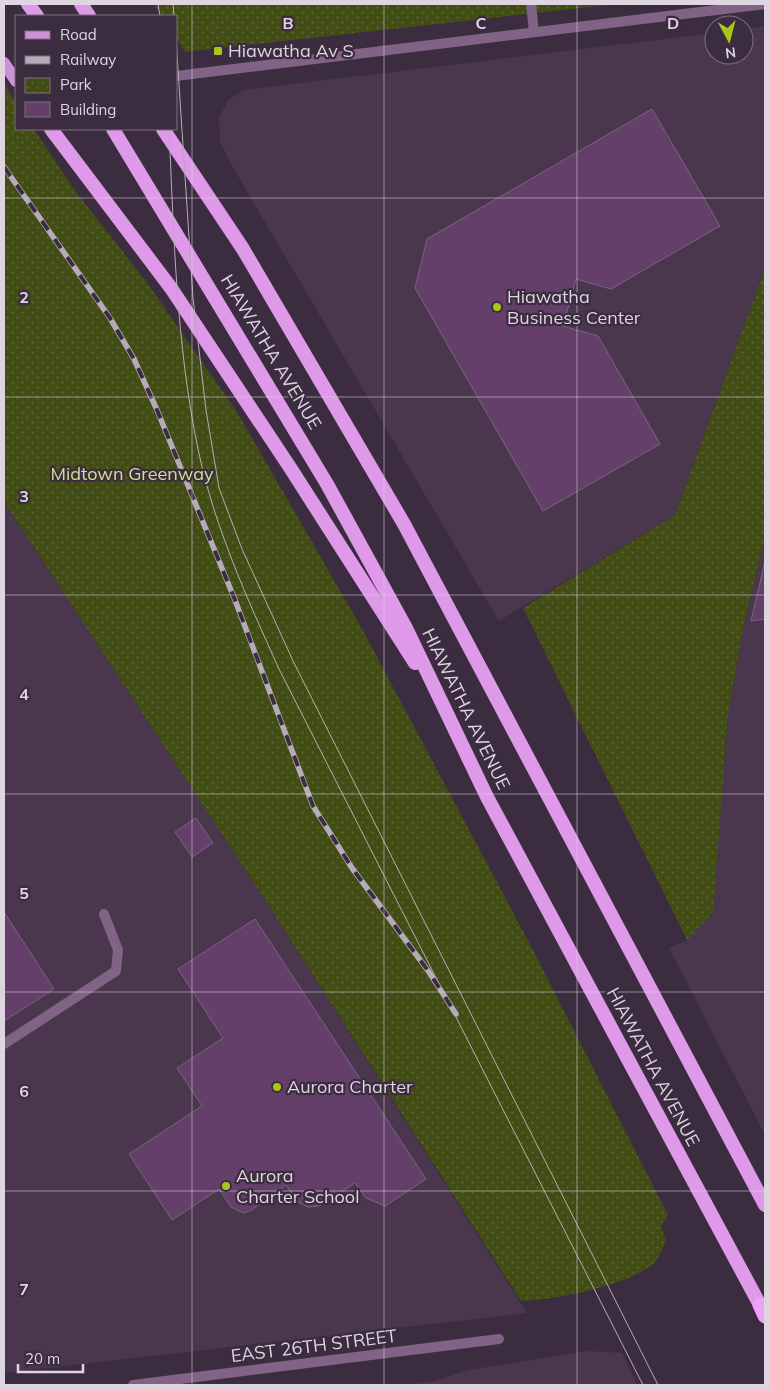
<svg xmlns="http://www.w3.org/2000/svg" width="769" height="1389" font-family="Mulish,sans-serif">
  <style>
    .built { fill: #4a374d }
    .park { fill: url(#park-dots) }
    .building { fill: #643f6a; stroke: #78667b }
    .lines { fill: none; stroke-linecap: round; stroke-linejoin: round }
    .service { stroke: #816386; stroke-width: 10 }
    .tertiary { stroke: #816386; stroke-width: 10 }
    .primary { stroke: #ce90d9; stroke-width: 12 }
    .trunk { stroke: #de99e9; stroke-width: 14 }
    .motorway { stroke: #eda2f9; stroke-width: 15 }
    .tram { stroke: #b6abb8; stroke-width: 1 }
    .rail-casing { stroke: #b6abb8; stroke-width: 5.5 }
    .rail { stroke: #3c2c3f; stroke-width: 4; stroke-dasharray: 11; stroke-linecap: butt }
    .grid { fill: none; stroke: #dfd5e1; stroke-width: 1; stroke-opacity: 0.55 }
    .poi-dot { fill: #a9c71a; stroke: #3c2c3f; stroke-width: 2 }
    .labels { text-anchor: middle; stroke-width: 4.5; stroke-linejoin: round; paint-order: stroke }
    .poi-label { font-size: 18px; fill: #dfd5e1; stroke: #3c2c3f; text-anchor: start }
    .street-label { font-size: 18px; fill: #dfd5e1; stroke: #3c2c3f }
    .park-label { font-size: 18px; fill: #cde28c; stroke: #3c2c3f }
    .grid-label { font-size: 16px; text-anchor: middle; font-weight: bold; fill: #dfd5e1; stroke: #3c2c3f; stroke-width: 4.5; stroke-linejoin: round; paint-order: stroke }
  </style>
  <defs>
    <pattern id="park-dots" width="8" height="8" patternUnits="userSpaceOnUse" patternTransform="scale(1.25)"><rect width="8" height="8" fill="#424d15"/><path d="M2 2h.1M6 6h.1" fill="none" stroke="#5d6637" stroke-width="1.8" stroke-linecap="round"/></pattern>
  </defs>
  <rect width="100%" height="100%" fill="#3c2c3f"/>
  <!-- built -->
  <g class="built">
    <path d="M765,26V268L675,515L499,621L231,164L220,142L219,117L229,99L244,90L714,33V55H744V29Z"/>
    <path d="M4,502L265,900L527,1313L4,1373Z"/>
    <path d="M765,538V1135L669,948L687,940L725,763L728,715L744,623Z"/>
    <path d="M588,1351L622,1353L637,1385H405L435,1381L468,1370Z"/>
  </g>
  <!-- park -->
  <g class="park">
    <path d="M154,4H617L185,52L176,38V16H162Z"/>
    <path d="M4,83L16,103V129H34L73,188L148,284L237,412L361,627L533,950L668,1215L661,1226L666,1241C663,1247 660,1256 656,1261C633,1285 554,1300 521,1301L265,900L4,502Z"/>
    <path d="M765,268V538L744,623L728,715L713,912L687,940L523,608L675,515Z"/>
  </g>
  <!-- building -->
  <g class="building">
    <path d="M652,109L720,226L611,289L576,279L563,326L598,336L660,444L543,511L415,288L427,239Z"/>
    <path d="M765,560V619L751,621L760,583Z"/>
    <path d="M196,818L213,843L192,857L175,832Z"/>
    <path d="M4,912L54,989L4,1021Z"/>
    <path d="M255,919L426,1179L385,1206L366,1198L355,1183L319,1206L308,1207L298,1202L286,1185L250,1211L243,1213L231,1207L219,1189L172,1220L129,1154L202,1106L177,1068L223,1038L178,969Z"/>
  </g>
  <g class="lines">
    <!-- service -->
    <path class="service" d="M4,1044L116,971L118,950L104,914"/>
    <!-- tertiary -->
    <g class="tertiary">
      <path d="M531,4L534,32"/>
      <path d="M176,76L765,4"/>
      <path d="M133,1385L499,1339"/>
    </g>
    <!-- primary -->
    <path class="primary" d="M4,63L16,81"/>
    <!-- trunk -->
    <g class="trunk">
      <path d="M28,4L37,16"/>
      <path d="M81,4L89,16"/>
      <path d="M51,129L171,288L291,469L415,663"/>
      <path d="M113,129L327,484L406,628L487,797L760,1305"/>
      <path d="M163,129L243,249L404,524L765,1205"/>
    </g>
    <!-- motorway -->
    <path class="motorway" d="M760,1305L765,1316"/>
    <!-- tram -->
    <g class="tram">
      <path d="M158,4L160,16"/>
      <path d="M173,4L174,16"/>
      <path d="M176,39L193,298L206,410L219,488L242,549L294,663L658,1385"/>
      <path d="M169,129C174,236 176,343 198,449C214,526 247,598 279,669L643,1385"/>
    </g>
    <defs>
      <path id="rail" d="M4,167L110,318L134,359L157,410L235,600L313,806L352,868L429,972L456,1014"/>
    </defs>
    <!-- rail casing -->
    <use href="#rail" class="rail-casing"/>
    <!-- rail -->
    <use href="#rail" class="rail"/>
  </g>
  <!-- grid -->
  <path class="grid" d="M192,4V1385M384,4V1385M577,4V1385M4,198H765M4,397H765M4,595H765M4,794H765M4,992H765M4,1191H765"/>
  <!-- markers -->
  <g class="poi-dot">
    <rect x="213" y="46" width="10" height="10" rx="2.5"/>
    <circle cx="497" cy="307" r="5"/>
    <circle cx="277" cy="1087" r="5"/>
    <circle cx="226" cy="1186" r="5"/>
  </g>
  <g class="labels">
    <!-- poi labels -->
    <g class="poi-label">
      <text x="228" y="57">Hiawatha Av S</text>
      <text x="507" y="303">Hiawatha<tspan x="507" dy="21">Business Center</tspan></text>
      <text x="287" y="1093">Aurora Charter</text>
      <text x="236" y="1182">Aurora<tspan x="236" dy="21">Charter School</tspan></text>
    </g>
    <!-- street labels -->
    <g class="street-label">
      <text transform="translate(271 352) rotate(59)" y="6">HIAWATHA AVENUE</text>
      <text transform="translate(466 709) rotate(64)" y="6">HIAWATHA AVENUE</text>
      <text transform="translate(653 1067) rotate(62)" y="6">HIAWATHA AVENUE</text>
      <text transform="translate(314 1346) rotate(-7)" y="6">EAST 26TH STREET</text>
    </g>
    <!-- park labels -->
    <g class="park-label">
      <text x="132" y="480">Midtown Greenway</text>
    </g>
  </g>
  <g class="grid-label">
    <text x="288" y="29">B</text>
    <text x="481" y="29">C</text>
    <text x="673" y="29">D</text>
    <text x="24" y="303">2</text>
    <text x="24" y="502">3</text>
    <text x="24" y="700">4</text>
    <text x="24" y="899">5</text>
    <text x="24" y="1097">6</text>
    <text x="24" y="1295">7</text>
  </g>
  <!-- border -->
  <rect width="769" height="1389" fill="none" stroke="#dfd5e1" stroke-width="10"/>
  <!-- legend -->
  <rect x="15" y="15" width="162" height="115" fill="#3c2c3f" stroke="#7d7080"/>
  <rect x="25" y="31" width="25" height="8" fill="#ce90d9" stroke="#7d7080"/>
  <text x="60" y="40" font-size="15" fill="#dfd5e1">Road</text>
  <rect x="25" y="56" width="25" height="8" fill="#b6abb8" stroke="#7d7080"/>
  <text x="60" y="65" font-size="15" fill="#dfd5e1">Railway</text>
  <rect x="25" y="78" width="25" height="15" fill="url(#park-dots)" stroke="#7d7080"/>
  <text x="60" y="90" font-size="15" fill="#dfd5e1">Park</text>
  <rect x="25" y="102" width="25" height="15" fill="#643f6a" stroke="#7d7080"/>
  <text x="60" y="115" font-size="15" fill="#dfd5e1">Building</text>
  <!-- north arrow -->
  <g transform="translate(729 40) rotate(173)"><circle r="24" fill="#3c2c3f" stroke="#7d7080"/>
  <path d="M0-4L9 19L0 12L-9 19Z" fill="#a9c71a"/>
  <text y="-8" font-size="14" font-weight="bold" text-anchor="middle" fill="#dfd5e1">N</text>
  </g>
  <!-- scale -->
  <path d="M18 1364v8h65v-8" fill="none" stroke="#dfd5e1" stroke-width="2.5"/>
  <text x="25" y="1364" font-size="15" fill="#dfd5e1" stroke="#3c2c3f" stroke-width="4" paint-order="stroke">20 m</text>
</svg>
